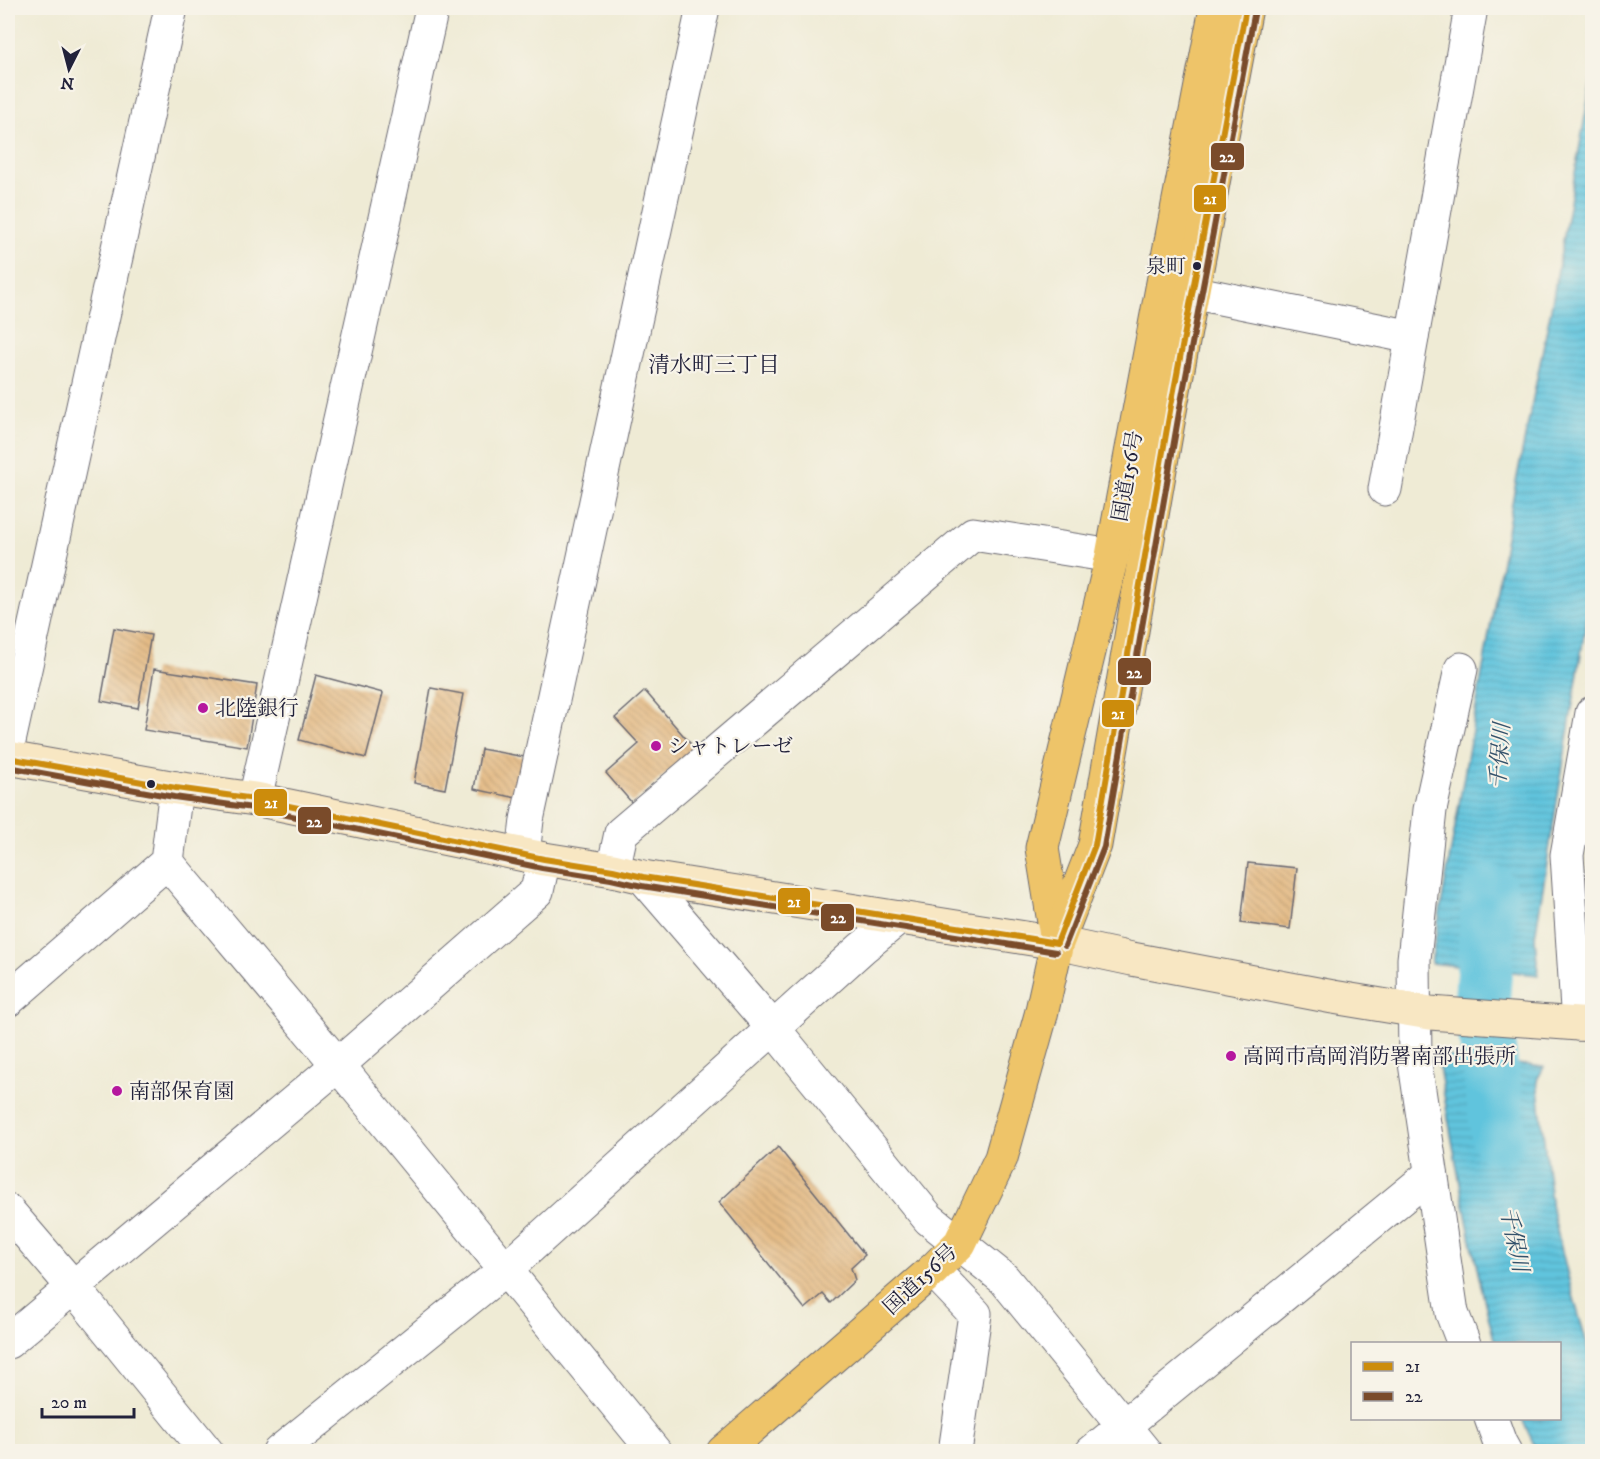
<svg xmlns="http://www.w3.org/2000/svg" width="1600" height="1459" font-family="'IM FELL DW Pica','Noto Serif JP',serif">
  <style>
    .water { fill: url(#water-rules); stroke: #41738c; stroke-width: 1.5 }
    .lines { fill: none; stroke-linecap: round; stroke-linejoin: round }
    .river { stroke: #60c4dd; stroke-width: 56 }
    .building { fill: url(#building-back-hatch) }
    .street-casing { stroke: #6a6871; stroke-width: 35 }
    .secondary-casing { stroke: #6a6871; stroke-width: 35 }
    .highway-casing { stroke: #6a6871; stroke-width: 35 }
    .street { stroke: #fff; stroke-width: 33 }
    .secondary { stroke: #f8e7c3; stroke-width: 33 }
    .highway { stroke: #eec469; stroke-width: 33 }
    .bus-1-casing { stroke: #f7f3e8; stroke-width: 10 }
    .bus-2-casing { stroke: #f7f3e8; stroke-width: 10 }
    .bus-1 { stroke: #cc8c0c; stroke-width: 6 }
    .bus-2 { stroke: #7a4b2a; stroke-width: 6 }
    .bus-dot { fill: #22223b; stroke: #f7f3e8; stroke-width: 2 }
    .poi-dot { fill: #b5179e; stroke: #f7f3e8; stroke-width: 2 }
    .labels { text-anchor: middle; stroke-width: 4.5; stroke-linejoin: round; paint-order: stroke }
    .bus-label { font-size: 20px; fill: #22223b; stroke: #f7f3e8; text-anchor: end }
    .street-label { font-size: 21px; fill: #22223b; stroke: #f7f3e8 }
    .poi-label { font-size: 21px; fill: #22223b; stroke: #f7f3e8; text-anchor: start }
    .neighbourhood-label { font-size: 22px; fill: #22223b; stroke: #f7f3e8 }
    .water-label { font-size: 22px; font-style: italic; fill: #35536c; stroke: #f7f3e8 }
    .line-badge { stroke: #f7f3e8; stroke-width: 2 }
    .badge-label { font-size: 16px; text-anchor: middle; font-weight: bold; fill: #fff }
  </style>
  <defs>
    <pattern id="water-rules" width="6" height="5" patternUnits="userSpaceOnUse" patternTransform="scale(1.5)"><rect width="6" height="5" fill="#60c4dd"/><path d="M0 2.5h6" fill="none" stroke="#53a8bf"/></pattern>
    <pattern id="building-back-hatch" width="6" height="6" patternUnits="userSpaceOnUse" patternTransform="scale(1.5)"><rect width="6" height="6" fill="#e4bb86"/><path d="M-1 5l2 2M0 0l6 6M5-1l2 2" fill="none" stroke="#c3a075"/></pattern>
  </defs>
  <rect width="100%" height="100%" fill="#f7f3e8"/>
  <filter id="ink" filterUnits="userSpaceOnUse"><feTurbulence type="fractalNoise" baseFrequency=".0167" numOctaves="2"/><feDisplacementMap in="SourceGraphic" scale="12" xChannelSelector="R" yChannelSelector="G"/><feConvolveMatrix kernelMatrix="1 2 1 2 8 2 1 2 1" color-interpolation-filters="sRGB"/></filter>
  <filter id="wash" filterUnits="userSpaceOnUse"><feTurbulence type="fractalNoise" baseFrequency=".008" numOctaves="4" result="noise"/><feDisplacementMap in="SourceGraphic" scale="24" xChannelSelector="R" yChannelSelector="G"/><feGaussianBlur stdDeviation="1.35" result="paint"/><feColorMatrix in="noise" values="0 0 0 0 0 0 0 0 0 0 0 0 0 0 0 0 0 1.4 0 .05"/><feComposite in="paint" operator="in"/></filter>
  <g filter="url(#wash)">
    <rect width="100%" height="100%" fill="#efebd5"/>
    <!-- water -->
    <g class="water">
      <path d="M1592,77V586L1535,937L1538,975L1431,963L1514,492L1551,309Z"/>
      <path d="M1437,1055L1544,1067L1537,1080L1552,1210L1571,1288L1592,1361V1451H1537L1522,1419L1560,1418V1344L1495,1343C1470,1248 1454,1152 1437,1055Z"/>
    </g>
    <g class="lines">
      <!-- river -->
      <path class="river" d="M1490,893L1482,1000L1499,1137"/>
    </g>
    <g id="blocks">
      <!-- building -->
      <g class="building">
        <path d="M114,628L151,635L138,708L101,701Z"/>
        <path d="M154,669L257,685L247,747L144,730Z"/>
        <path d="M316,675L383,693L366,758L299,740Z"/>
        <path d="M431,688L463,694L445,789L414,783Z"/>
        <path d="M645,691L695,749L632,803L606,773L639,744L615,718Z"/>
        <path d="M481,749L525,757L517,798L474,789Z"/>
        <path d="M1248,863L1297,868L1290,929L1241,923Z"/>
        <path d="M778,1147L865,1255L851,1268L855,1280L831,1303L823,1294L805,1309L719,1202Z"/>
      </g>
    </g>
  </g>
  <g filter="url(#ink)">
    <use href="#blocks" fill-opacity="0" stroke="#6a6871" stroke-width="1.5"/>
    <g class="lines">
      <defs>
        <g id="street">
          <path d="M1164,288L1191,292L1412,337"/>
          <path d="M1385,489L1471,8"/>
          <path d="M1461,669L1430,810L1414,959L1415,1063L1452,1313L1464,1344"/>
          <path d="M8,746L171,8"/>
          <path d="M255,799L432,8"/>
          <path d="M523,854L527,820L703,8"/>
          <path d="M167,862L338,1065L655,1452"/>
          <path d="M613,870L621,833L973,534L1112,556"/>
          <path d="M643,877L773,1028L929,1219L1004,1279L1145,1452"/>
          <path d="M8,1000L167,862L176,788"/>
          <path d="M1578,1024L1567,855L1592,713"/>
          <path d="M8,1211L74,1288L207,1452"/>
          <path d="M933,1270L975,1314L955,1452"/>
          <path d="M8,1342L338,1065L537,891L544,859"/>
          <path d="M1491,1418L1500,1443L1505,1452"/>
          <path d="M279,1452L506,1269L862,948L899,918"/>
          <path d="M1092,1452L1431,1174"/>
        </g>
        <path id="secondary" d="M8,758L176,788L255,799L544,859L613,870L643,877L1057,943L1132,959L1333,997L1430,1013L1592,1025"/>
        <g id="highway">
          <path d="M1057,941L1042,848L1112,556L1162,288L1216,8"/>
          <path d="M723,1452L933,1270L960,1243L1001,1158L1041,1015L1057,943L1095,845L1170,411L1246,8"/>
        </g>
      </defs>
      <!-- street casing -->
      <use href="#street" class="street-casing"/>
      <!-- secondary casing -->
      <use href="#secondary" class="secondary-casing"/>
      <!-- highway casing -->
      <use href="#highway" class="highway-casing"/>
      <!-- street -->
      <use href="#street" class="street"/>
      <!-- secondary -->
      <use href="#secondary" class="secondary"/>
      <!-- highway -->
      <use href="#highway" class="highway"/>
      <defs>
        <g id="bus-1">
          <path d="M8,758L176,788L255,799L544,859L613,870L643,877L1057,943"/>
          <path d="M1057,943L1095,845L1170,411L1246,8"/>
        </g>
        <g id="bus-2">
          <path d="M8,767L174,797L253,808L542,868L611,879L642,886L1056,952"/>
          <path d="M1065,946L1104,847L1179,413L1255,10"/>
        </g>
      </defs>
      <!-- bus-1 casing -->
      <use href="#bus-1" class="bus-1-casing"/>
      <!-- bus-2 casing -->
      <use href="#bus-2" class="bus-2-casing"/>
      <!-- bus-1 -->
      <use href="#bus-1" class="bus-1"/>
      <!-- bus-2 -->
      <use href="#bus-2" class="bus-2"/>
    </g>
  </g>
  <!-- markers -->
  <g class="bus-dot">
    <circle cx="1197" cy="266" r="5"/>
    <circle cx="151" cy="784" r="5"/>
  </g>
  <g class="poi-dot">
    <circle cx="203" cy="708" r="6"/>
    <circle cx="656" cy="746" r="6"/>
    <circle cx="1231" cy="1056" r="6"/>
    <circle cx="117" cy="1091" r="6"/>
  </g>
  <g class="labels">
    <!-- bus labels -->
    <g class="bus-label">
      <text x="1186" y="273">泉町</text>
    </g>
    <!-- street labels -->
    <g class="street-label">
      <text transform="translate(1127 476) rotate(-80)" y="7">国道156号</text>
      <text transform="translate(920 1279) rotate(-43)" y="7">国道156号</text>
    </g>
    <!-- poi labels -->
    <g class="poi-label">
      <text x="215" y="715">北陸銀行</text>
      <text x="668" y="753">シャトレーゼ</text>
      <text x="1243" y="1063">高岡市高岡消防署南部出張所</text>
      <text x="129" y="1098">南部保育園</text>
    </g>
    <!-- neighbourhood labels -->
    <g class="neighbourhood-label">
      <text x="714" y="372">清水町三丁目</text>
    </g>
    <!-- water labels -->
    <g class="water-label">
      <text transform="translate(1499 756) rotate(-86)" y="8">千保川</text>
      <text transform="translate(1515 1239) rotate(78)" y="8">千保川</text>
    </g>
  </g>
  <g class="line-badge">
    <rect x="1210" y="142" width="35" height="29" rx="6" fill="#7a4b2a"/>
    <rect x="1193" y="184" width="34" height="29" rx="6" fill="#cc8c0c"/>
    <rect x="1117" y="657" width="35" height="29" rx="6" fill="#7a4b2a"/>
    <rect x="1101" y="699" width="34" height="29" rx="6" fill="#cc8c0c"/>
    <rect x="253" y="788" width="35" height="29" rx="6" fill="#cc8c0c"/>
    <rect x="297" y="806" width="35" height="29" rx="6" fill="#7a4b2a"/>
    <rect x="777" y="887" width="34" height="28" rx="6" fill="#cc8c0c"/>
    <rect x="820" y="903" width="35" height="29" rx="6" fill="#7a4b2a"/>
  </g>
  <g class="badge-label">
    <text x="1227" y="162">22</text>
    <text x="1210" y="204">21</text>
    <text x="1134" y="678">22</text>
    <text x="1118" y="719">21</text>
    <text x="271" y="808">21</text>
    <text x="314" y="827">22</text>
    <text x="794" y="907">21</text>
    <text x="838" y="923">22</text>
  </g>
  <!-- margin -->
  <rect width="1600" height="1459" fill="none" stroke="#f7f3e8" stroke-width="30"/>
  <!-- legend -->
  <rect x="1351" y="1342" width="210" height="78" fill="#f7f3e8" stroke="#a29fa3" stroke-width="1.5"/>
  <rect x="1363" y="1362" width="30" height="9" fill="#cc8c0c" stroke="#a29fa3" stroke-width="1.5"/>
  <text x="1405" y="1372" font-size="18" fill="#22223b">21</text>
  <rect x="1363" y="1392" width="30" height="9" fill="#7a4b2a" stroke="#a29fa3" stroke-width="1.5"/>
  <text x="1405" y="1402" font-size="18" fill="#22223b">22</text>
  <!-- north arrow -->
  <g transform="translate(69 69) rotate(186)" stroke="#f7f3e8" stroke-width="4.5" paint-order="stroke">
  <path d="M0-4.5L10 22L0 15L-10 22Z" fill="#22223b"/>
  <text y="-9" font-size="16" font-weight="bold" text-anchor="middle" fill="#22223b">N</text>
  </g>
  <!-- scale -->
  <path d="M42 1408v9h92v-9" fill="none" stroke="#22223b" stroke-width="3"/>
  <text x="51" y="1408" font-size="18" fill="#22223b" stroke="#f7f3e8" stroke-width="4.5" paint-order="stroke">20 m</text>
</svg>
